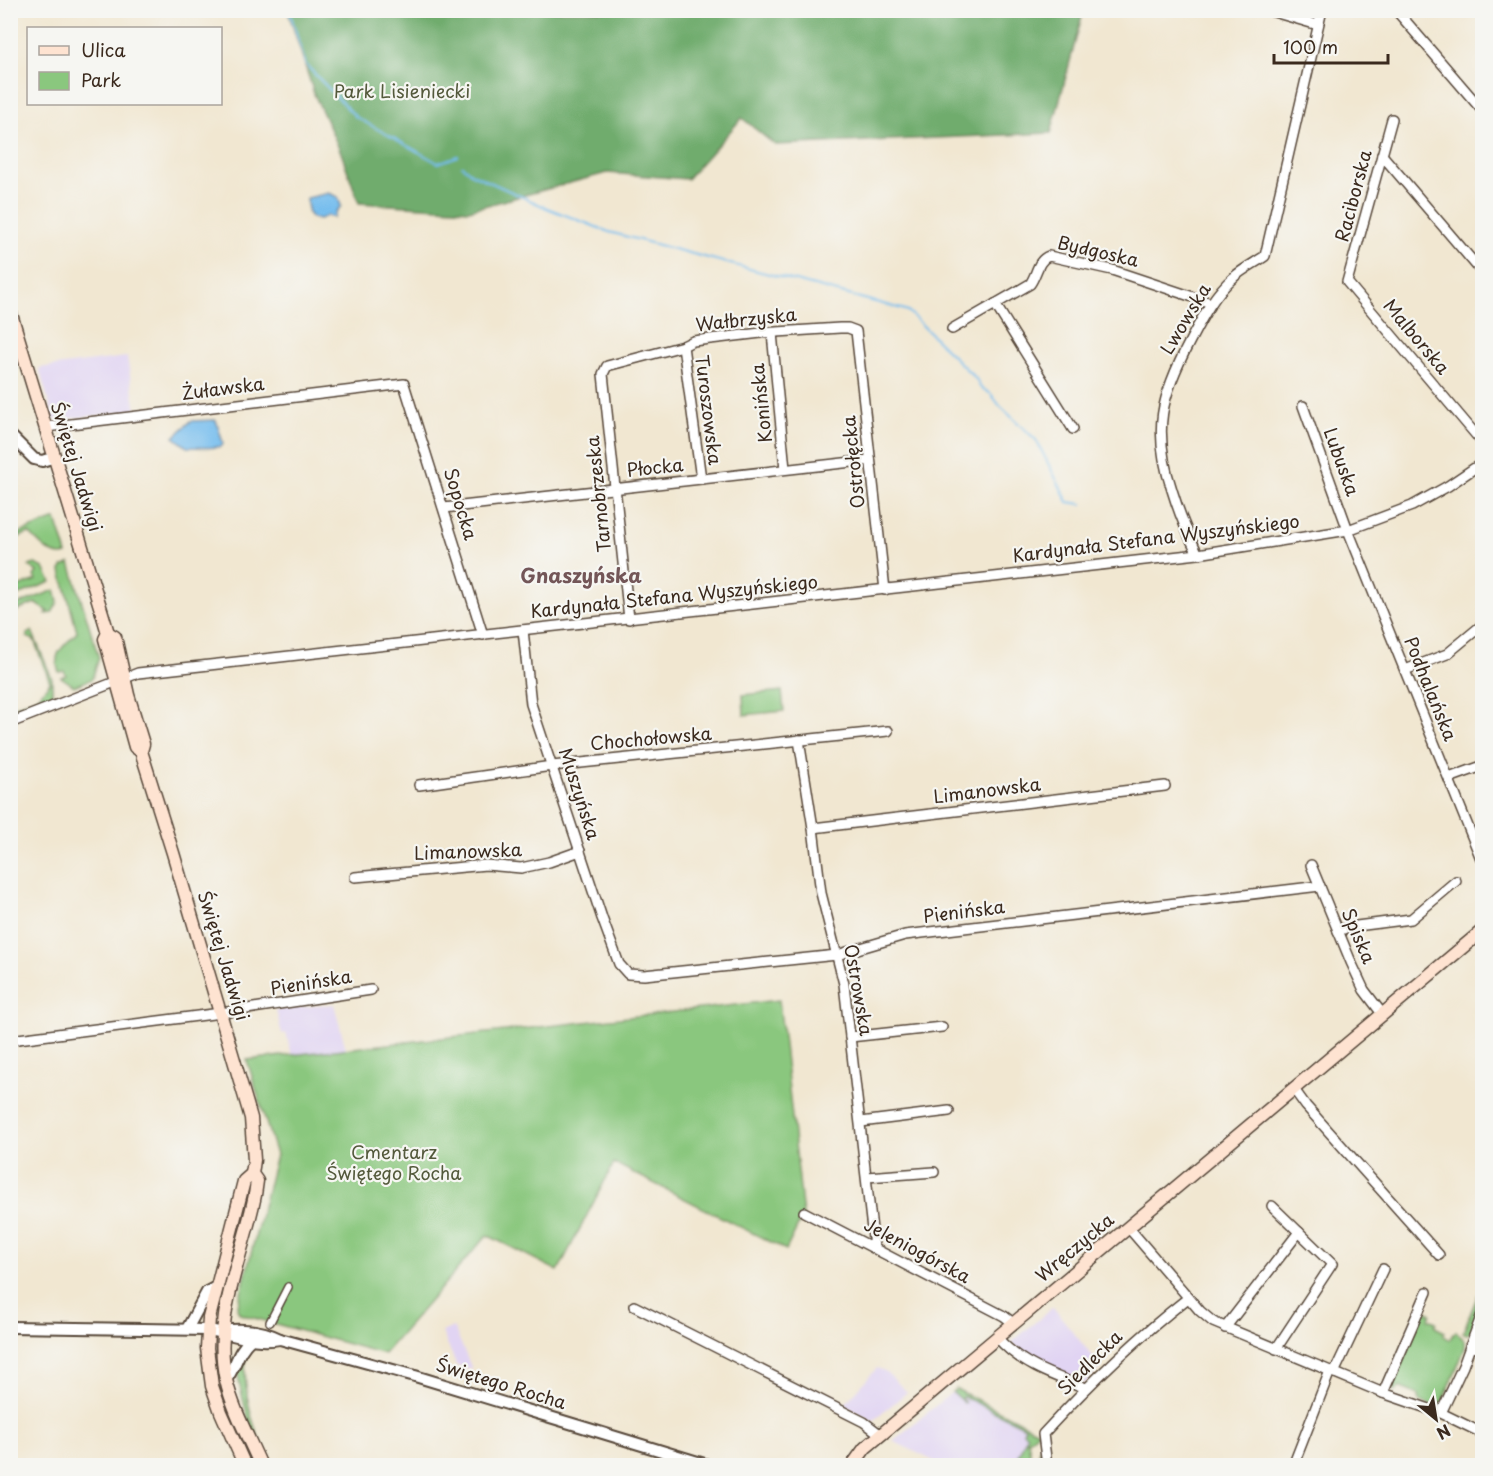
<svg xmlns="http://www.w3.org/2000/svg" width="1493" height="1476" font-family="'Playpen Sans',sans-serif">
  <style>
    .built { fill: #e1d4f3 }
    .green { fill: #8ac77e; stroke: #62784e; stroke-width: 1.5 }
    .forest { fill: #6fac6d; stroke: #556b46; stroke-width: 1.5 }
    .water { fill: #76bdee; stroke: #587486; stroke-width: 1.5 }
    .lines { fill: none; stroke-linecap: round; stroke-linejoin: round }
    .stream { stroke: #76bdee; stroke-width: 2 }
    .pedestrian-casing { stroke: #564639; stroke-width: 10 }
    .minor-casing { stroke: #564639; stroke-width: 12 }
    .tertiary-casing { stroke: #564639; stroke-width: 14 }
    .secondary-casing { stroke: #564639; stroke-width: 15 }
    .pedestrian { stroke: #fff; stroke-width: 7 }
    .minor { stroke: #fff; stroke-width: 9 }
    .tertiary { stroke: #fff; stroke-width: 10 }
    .secondary { stroke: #fee3d1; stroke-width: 12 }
    .labels { text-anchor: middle; stroke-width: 4.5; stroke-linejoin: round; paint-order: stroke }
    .park-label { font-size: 18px; fill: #53593b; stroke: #f6f6f2 }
    .street-label { font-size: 18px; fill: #3b2a1e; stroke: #f6f6f2 }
    .neighbourhood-label { font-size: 20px; font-weight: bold; fill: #735658; stroke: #f6f6f2 }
  </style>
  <rect width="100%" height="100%" fill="#f6f6f2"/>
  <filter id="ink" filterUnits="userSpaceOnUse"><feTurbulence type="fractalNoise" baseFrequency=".0167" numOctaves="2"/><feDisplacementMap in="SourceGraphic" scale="12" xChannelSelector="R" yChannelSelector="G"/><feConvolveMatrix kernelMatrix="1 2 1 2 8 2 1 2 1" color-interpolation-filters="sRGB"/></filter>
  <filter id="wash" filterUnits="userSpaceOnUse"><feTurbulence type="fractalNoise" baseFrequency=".008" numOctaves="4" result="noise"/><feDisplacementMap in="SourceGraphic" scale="24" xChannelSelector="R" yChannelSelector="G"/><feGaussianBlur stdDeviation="1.35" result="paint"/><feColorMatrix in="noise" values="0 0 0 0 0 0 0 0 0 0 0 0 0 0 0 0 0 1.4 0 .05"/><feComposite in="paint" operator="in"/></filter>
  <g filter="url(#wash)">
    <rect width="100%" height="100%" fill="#f1e7d1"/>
    <!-- built -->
    <g class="built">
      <path d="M127,357L136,411L54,420L39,368Z"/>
      <path d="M334,1004L346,1049L292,1055L286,1033L282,1034L276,1010Z"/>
      <path d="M1053,1307L1101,1367L1084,1384L1053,1373L1011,1343Z"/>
      <path d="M453,1327L455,1330L472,1369L457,1366L442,1332Z"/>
      <path d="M877,1368L885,1371L907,1392L873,1421L844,1405Z"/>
      <path d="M956,1389L1031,1427L1027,1441L1031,1458H1036L1037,1465H942L893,1441Z"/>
    </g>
    <!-- green -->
    <g class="green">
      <path d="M56,519L67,554C51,559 40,543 29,533L11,540V536Z"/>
      <path d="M70,563L99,658L92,679L74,686L61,677L66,675L64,671L59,672C51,652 65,646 77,632L61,571L62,567Z"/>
      <path d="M35,564L44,568L51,582L11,598V590L36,580L34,576L37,572L29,566Z"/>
      <path d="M55,590L58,602L52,613L46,614L48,611L35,603L11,613V607Z"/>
      <path d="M32,631L52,679V696L11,713V708L38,697L50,682L34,640L27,637V634Z"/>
      <path d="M782,691L784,711L744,715L743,695Z"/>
      <path d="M779,1000L803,1215L786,1250L614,1163L558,1271L487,1235L384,1354L240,1314L237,1309L276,1155L247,1060Z"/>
      <path d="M1478,1295L1482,1296V1302L1470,1333L1466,1334L1463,1332Z"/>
      <path d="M1428,1311L1431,1314L1429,1319L1436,1322L1435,1327L1445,1332L1443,1335L1450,1340L1456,1331L1464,1340L1465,1348L1443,1402L1436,1407L1419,1401V1395L1399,1387L1394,1391L1390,1386L1422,1313Z"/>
      <path d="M246,1353C242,1398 253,1425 269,1465H266L251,1431L240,1387L237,1369Z"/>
      <path d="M956,1389L1032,1428L1039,1431L1029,1440L1026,1438L1027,1435L1023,1432L1025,1427L963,1396L961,1399L965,1402L964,1403L952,1392Z"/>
      <path d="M1025,1440L1028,1441L1031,1458L1038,1457L1039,1448L1042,1460L1028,1463L1017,1458Z"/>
    </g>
    <!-- forest -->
    <path class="forest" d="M1063,11L1082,16L1051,133L775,145L742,118L687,179L607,173L469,210L359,203L340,150L314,94L288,11Z"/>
    <!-- water -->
    <g class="water">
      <path d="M329,193L338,197L341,206L335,213L334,218L327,215L321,219L312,218L308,213L307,198Z"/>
      <path d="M216,420L223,443L222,446C210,449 199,447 187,447L174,437L191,421Z"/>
    </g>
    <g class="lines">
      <!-- stream -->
      <g class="stream">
        <path d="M289,10L306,65L356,117L438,163L458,156"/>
        <path d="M462,166L472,174L547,208L609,232L902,309L908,311L976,379L980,387L991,394L1000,406L1036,440L1068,502L1082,504"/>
      </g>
    </g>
  </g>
  <g filter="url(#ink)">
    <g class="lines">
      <defs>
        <path id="pedestrian" d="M270,1322L288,1287"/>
        <g id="minor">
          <path d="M1267,10L1318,25"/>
          <path d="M1396,10L1482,110"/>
          <path d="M1392,119L1347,282L1482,442"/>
          <path d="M1382,155L1482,272"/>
          <path d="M995,304L1073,429"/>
          <path d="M952,329L1030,284C1037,275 1037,260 1049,256L1112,270L1211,303"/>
          <path d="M772,333L785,469"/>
          <path d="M683,346L701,479"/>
          <path d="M1303,406L1348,530L1482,861"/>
          <path d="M46,427L404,384L483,635"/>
          <path d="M444,508L870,460"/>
          <path d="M1198,554C1187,533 1179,513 1172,490C1152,430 1161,396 1190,341C1202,318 1214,294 1234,277C1243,269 1255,263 1265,256L1322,10"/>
          <path d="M629,619L603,374L607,366L683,346L693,341L761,333L840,328H848L856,331L885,590"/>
          <path d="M523,630L531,704L602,918L619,964L628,974L644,975L837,955L905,935L1320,886"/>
          <path d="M1405,670L1447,654L1482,625"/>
          <path d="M10,723L138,673L1198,554L1348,530L1412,506L1448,486L1482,463"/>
          <path d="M799,740L813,828L821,893L844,984L874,1247"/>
          <path d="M1449,778L1482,766"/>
          <path d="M419,785L552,766L888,731"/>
          <path d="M813,828L1165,786"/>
          <path d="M1311,865L1351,962L1364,990L1383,1015"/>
          <path d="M355,877L486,865L521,868L549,862L580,851"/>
          <path d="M1338,931L1349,927L1411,919L1456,881"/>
          <path d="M850,1037L942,1027"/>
          <path d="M10,1040L221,1013L371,990"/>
          <path d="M1293,1088L1306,1106L1439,1255"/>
          <path d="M861,1122L949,1111"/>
          <path d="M867,1177L934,1172"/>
          <path d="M1272,1206L1332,1264L1276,1349"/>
          <path d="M804,1212L1004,1316L1013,1323"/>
          <path d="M1128,1227L1200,1311L1213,1322L1383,1393L1441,1413L1482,1433"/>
          <path d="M634,1306L864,1422L881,1435"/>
          <path d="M1225,1328L1299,1232"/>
          <path d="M997,1337C1019,1364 1054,1376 1086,1388"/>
          <path d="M1470,1346L1482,1350"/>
          <path d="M1334,1373L1383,1269"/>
          <path d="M1383,1393L1427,1292"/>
          <path d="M1441,1413L1463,1366L1482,1314"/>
          <path d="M1047,1466L1043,1434C1089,1384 1134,1340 1188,1298"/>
          <path d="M1293,1466L1330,1371"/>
        </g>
        <g id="tertiary">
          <path d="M10,435L34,459L42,461L55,457"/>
          <path d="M10,1327L208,1330C232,1333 254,1344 280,1339"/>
          <path d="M187,1329L207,1292L218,1286"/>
          <path d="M221,1331C242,1328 261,1329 280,1339L415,1376L711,1466"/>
          <path d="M226,1380C237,1365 236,1353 251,1339"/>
        </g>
        <g id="secondary">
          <path d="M10,311L102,613L108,633L105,639L135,747L141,751"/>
          <path d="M108,633L115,637L128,695L143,744L141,751L173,853L251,1118L254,1160L252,1174L257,1181L255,1195C243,1256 212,1318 226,1380C233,1410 249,1438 261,1466"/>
          <path d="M245,1466L221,1412L212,1386L207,1348L209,1318L244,1181L252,1174"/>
          <path d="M852,1466L865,1448L1482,931"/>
        </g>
      </defs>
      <!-- pedestrian casing -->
      <use href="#pedestrian" class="pedestrian-casing"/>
      <!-- minor casing -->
      <use href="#minor" class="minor-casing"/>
      <!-- tertiary casing -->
      <use href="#tertiary" class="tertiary-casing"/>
      <!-- secondary casing -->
      <use href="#secondary" class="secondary-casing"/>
      <!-- pedestrian -->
      <use href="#pedestrian" class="pedestrian"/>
      <!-- minor -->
      <use href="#minor" class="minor"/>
      <!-- tertiary -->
      <use href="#tertiary" class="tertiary"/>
      <!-- secondary -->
      <use href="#secondary" class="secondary"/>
    </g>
  </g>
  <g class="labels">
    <!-- park labels -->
    <g class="park-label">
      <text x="402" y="98">Park Lisieniecki</text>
      <text x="394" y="1159">Cmentarz<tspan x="394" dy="21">Świętego Rocha</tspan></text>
    </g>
    <!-- street labels -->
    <g class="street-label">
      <text transform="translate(1354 196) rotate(-75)" y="6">Raciborska</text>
      <text transform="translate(1098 252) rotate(13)" y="6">Bydgoska</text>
      <text transform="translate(1186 319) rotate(-59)" y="6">Lwowska</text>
      <text transform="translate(746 320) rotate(-6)" y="6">Wałbrzyska</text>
      <text transform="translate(1416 337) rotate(50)" y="6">Malborska</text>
      <text transform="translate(223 389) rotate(-7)" y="6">Żuławska</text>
      <text transform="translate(762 403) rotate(-96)" y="6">Konińska</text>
      <text transform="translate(708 410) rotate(83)" y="6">Turoszowska</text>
      <text transform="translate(854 462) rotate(-96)" y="6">Ostrołęcka</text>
      <text transform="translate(1341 462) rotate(70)" y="6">Lubuska</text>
      <text transform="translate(76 467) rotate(73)" y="6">Świętej Jadwigi</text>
      <text transform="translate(655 468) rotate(-6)" y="6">Płocka</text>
      <text transform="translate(599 494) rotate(-96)" y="6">Tarnobrzeska</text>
      <text transform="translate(460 504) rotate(73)" y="6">Sopocka</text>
      <text transform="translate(1156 539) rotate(-7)" y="6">Kardynała Stefana Wyszyńskiego</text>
      <text transform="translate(674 597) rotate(-6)" y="6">Kardynała Stefana Wyszyńskiego</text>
      <text transform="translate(1430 689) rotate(68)" y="6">Podhalańska</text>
      <text transform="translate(651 739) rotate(-5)" y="6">Chochołowska</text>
      <text transform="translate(987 791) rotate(-7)" y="6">Limanowska</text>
      <text transform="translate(579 794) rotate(72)" y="6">Muszyńska</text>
      <text transform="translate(468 852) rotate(-2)" y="6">Limanowska</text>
      <text transform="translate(964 912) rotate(-7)" y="6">Pienińska</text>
      <text transform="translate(1358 936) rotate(67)" y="6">Spiska</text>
      <text transform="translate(223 956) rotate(73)" y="6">Świętej Jadwigi</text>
      <text transform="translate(311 983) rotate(-9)" y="6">Pienińska</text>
      <text transform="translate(858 990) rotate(80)" y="6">Ostrowska</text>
      <text transform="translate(1075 1248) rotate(-40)" y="6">Wręczycka</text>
      <text transform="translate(917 1251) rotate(28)" y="6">Jeleniogórska</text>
      <text transform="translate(1090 1363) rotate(-45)" y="6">Siedlecka</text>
      <text transform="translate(501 1384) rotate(17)" y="6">Świętego Rocha</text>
    </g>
    <!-- neighbourhood labels -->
    <g class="neighbourhood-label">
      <text x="581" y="583">Gnaszyńska</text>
    </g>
  </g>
  <!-- margin -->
  <rect width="1493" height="1476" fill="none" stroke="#f6f6f2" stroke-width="36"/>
  <!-- legend -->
  <rect x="27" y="27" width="195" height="78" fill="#f6f6f2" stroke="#aba49d" stroke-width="1.5"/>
  <rect x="39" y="46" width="30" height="9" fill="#fee3d1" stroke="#aba49d" stroke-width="1.5"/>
  <text x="81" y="57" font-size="18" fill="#3b2a1e">Ulica</text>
  <rect x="39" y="72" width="30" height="18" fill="#8ac77e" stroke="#aba49d" stroke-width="1.5"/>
  <text x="81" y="87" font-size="18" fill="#3b2a1e">Park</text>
  <!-- north arrow -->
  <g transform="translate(1436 1419) rotate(150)" stroke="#f6f6f2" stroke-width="4.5" paint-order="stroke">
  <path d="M0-4.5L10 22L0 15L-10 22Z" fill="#3b2a1e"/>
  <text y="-9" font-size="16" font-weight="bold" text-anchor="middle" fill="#3b2a1e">N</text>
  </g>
  <!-- scale -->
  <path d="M1274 54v9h114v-9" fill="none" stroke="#3b2a1e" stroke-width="3"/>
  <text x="1283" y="54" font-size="18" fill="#3b2a1e" stroke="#f6f6f2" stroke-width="4.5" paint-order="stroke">100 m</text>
</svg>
